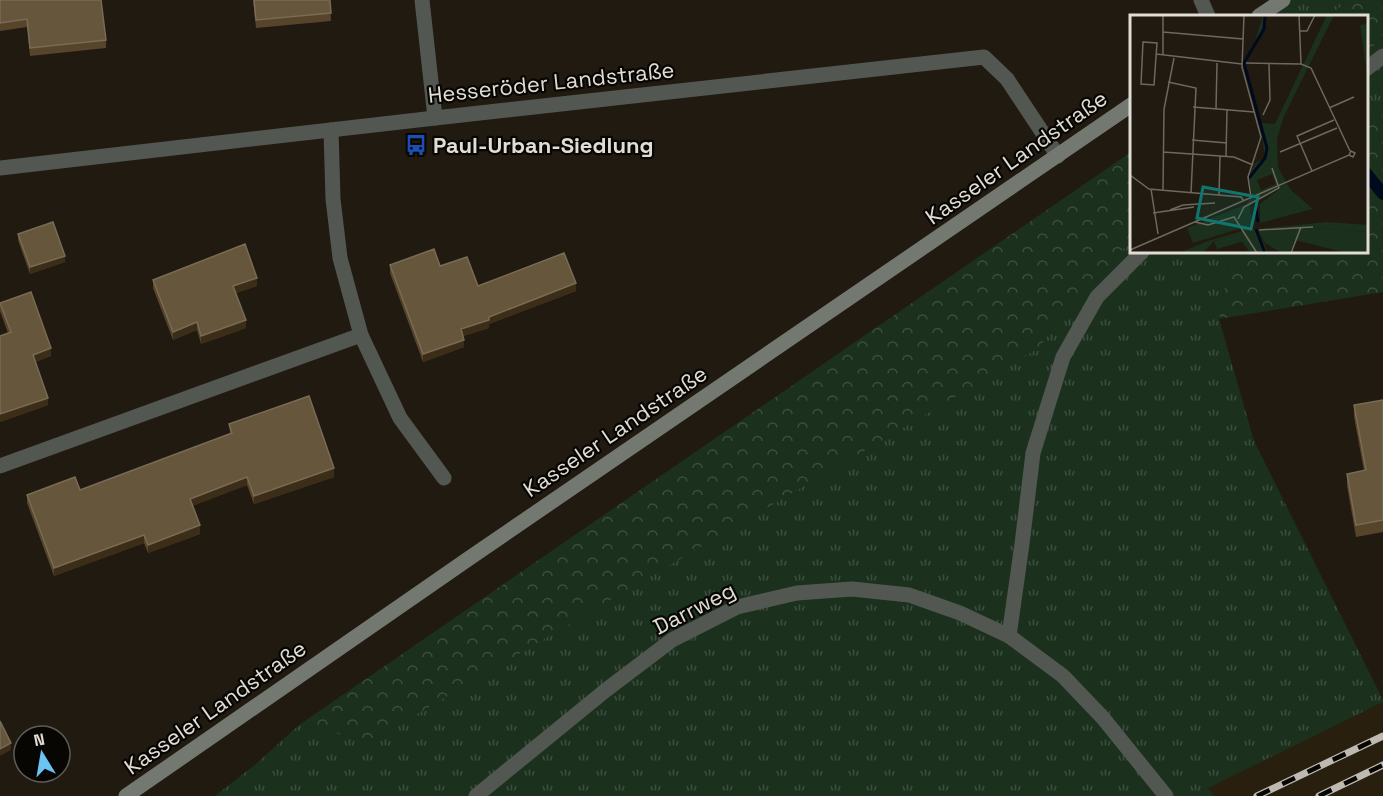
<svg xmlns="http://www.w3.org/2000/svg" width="1383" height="796" font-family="'Space Grotesk',sans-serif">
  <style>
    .built { fill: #291f0f }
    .grass { fill: url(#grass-tufts) }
    .forest { fill: url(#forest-crowns) }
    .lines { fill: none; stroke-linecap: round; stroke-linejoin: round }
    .stream { stroke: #000a1e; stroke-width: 12 }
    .minor { stroke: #535752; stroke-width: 15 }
    .secondary { stroke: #737971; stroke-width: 15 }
    .rail-casing { stroke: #bebab2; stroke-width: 7 }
    .rail { stroke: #080603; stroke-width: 4.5; stroke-dasharray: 14; stroke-linecap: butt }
    .wall { fill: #56452a }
    .shaded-wall { fill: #3b2d18 }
    .building { fill: #65563c; stroke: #796b54; stroke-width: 1.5 }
    .labels { text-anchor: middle; stroke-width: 4.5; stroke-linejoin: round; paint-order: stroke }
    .street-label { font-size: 22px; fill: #e1ddd6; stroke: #080603 }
    .poi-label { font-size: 22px; font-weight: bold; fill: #e1ddd6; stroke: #080603; text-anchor: start }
    .inset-river { fill: none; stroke: #000a1e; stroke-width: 3 }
    .inset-road { fill: none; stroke: #6e685f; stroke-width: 1.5 }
    .view { fill: #0f766e; fill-opacity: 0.15; stroke: #0f766e; stroke-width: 3 }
    .inset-edge { fill: none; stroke: #e1ddd6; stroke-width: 3 }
  </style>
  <defs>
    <pattern id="grass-tufts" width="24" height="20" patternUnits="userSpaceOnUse" patternTransform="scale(1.5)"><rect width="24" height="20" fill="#1b311e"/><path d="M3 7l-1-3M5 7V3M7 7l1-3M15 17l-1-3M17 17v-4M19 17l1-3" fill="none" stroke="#3c4e3e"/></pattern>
    <pattern id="forest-crowns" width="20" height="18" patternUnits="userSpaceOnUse" patternTransform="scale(1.5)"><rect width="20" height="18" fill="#1b311e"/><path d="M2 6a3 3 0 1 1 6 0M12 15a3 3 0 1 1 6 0" fill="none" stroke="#3c4e3e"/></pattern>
  </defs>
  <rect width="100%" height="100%" fill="#211a10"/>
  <!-- built -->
  <path class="built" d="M1383,702V796H1214L1207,788Z"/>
  <!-- grass -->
  <g class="grass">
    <path d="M1270,0H1351L1327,16H1280Z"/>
    <path d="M1383,38V104L1367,117V51Z"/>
    <path d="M1131,240V252H1231L1219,319L1254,441L1383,700V702L1208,788L1214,796H215L256,764L299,725L371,741L1084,293Z"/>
  </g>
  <!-- forest -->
  <g class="forest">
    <path d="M1351,0H1383V38L1367,51L1366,16H1327Z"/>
    <path d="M1383,104V292L1219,319L1231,252H1366L1367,117Z"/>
    <path d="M1131,152V240L1084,293L1037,349L371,741L299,725Z"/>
  </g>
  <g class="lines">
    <!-- stream -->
    <path class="stream" d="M1366,173L1383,194"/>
    <!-- minor -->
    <g class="minor">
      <path d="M422,0L435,118"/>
      <path d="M1201,0L1208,16"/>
      <path d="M1366,69L1383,56"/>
      <path d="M331,130L333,199L340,258L361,335L400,418L444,478"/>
      <path d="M0,168L435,118L984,57L1007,79L1058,156"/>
      <path d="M0,466L361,335"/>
      <path d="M1009,636L1022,544L1033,453L1063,357L1097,297L1142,252"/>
      <path d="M476,796L606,690L672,640L737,607L797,593L852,589L909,595L960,613L1009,636L1063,676L1103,718L1166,796"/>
    </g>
    <!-- secondary -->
    <g class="secondary">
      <path d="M1259,16L1283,0"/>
      <path d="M126,796L471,557L1131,105"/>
    </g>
    <defs>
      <g id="rail">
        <path d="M1257,796L1383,736"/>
        <path d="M1319,796L1383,765"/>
      </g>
    </defs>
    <!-- rail casing -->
    <use href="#rail" class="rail-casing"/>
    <!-- rail -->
    <use href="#rail" class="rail"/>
  </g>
  <!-- wall -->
  <g class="wall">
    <path d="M0,0L106,40V48L30,56L27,27L0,31Z"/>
    <path d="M253,0H330L331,21L256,28Z"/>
    <path d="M18,234L65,262L30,274L18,240Z"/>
    <path d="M390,265L440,266L478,286L576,291L489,324V328L463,336L464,347L423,362L390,273Z"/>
    <path d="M153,280L257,286L236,293L246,328L201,344L197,330L173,340L153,288Z"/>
    <path d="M0,303L51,356L35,362L48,405L0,422V336L8,333L0,311Z"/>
    <path d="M1383,400V532L1356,537L1347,486V474L1364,471L1354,417V405Z"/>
    <path d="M229,424L334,477L254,504L247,485L192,506L200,534L148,553L144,543L54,576L27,503V495L80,490L230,434Z"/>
  </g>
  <!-- shaded-wall -->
  <g class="shaded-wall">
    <path d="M65,256V262L30,274V267Z"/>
    <path d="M257,278V286L233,294V286Z"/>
    <path d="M576,283V291L489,324V328L461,337V329L489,317Z"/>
    <path d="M246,320V328L201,344V336Z"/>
    <path d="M197,322V330L173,340V332Z"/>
    <path d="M464,340V347L423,362V354Z"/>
    <path d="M51,348V356L33,363V355Z"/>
    <path d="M48,398V405L0,422V414Z"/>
    <path d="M334,468V477L254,504V496Z"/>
    <path d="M247,477V485L190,507V499Z"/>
    <path d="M200,525V534L148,553V545Z"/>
    <path d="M144,535V543L54,576V568Z"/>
    <path d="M11,743V750L0,756V749Z"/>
  </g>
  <!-- building -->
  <g class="building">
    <path d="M0,0H101L106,40L30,48L27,19L0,23Z"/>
    <path d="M254,0H330L331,13L256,20Z"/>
    <path d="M53,222L65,256L30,267L18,234Z"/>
    <path d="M245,244L257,278L233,286L246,320L201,336L197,322L173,332L153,280Z"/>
    <path d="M434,249L440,266L467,257L478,286L564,253L576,283L489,317V320L461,329L464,340L423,354L390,265Z"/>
    <path d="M31,292L51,348L33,355L48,398L0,414V336L11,332L0,303Z"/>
    <path d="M309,396L334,468L254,496L247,477L190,499L200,525L148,545L144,535L54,568L27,495L75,477L80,490L232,433L229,424Z"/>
    <path d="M1383,400V520L1356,525L1347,474L1366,470L1354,405Z"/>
    <path d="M0,721L11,743L0,749Z"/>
  </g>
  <!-- icons -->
  <defs>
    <symbol id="bus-bare" viewBox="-9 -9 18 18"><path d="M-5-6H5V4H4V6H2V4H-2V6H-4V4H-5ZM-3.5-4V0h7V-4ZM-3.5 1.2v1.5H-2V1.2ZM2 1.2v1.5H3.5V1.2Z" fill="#1a4fb4" stroke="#080603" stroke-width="2.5" paint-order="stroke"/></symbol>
  </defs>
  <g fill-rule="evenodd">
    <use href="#bus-bare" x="401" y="130" width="30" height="30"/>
  </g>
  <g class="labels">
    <!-- street labels -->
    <g class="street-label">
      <text transform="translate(551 82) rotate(-6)" y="8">Hesseröder Landstraße</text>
      <text transform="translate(1016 157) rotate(-35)" y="8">Kasseler Landstraße</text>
      <text transform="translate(615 431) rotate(-34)" y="8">Kasseler Landstraße</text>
      <text transform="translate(694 608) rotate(-27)" y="8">Darrweg</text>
      <text transform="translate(215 707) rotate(-35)" y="8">Kasseler Landstraße</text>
    </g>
    <!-- poi labels -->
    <g class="poi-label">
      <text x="433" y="153">Paul-Urban-Siedlung</text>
    </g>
  </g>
  <!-- overview -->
  <g transform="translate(1130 15)">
    <rect width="238" height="238" fill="#211a10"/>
    <path d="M197,0H204L154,101L147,124L148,152L157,169L120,190L122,210L115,212L117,215L197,207L238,210V217L184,213L129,216L138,238H120L108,220L84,226L73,238H49L78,226L113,216L112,213L63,228L57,213L117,189L122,180L119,162L125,148L135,143L130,108L145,109ZM142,159L146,169L131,175L127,165ZM238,9H239L238,65L230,10Z" fill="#1b311e" fill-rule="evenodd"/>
    <path d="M133,0H136L135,14L115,49L120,77L113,46L123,33ZM157,169L162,176L183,194L175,196L155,180L150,172Z" fill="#1b311e"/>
    <path d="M151,173L175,196L130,208V189ZM184,213L238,217V238H217L165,225L160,237H150L135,228L129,216ZM108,220L114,226L87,234L84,226Z" fill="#1b311e"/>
    <path class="inset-river" d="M119,163L135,143L137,133L114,48L134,14L135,0M125,188L128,207M126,214L135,238"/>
    <path class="inset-road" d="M114,0L112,52L131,122L118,162L121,182M169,0L171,49M170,16H177L185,0M33,17L113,24M13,27L27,28L24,70L11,69ZM26,39L112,49M33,40V0M116,48L171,49L181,53L220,136M38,67L66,73L61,178M63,92L124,97M199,93L224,82M86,94L87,48M133,100L140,85L139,49M62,125L97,128M33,137L104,142L123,150M150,137L207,113M96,141L97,95M182,156L167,121L204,105M0,160L19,174L111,182L114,186M21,174L28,219M33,175L34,94L44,43M89,180L90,141M40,195L53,190L85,188M23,198L64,192M108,204L114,192L149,173L142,153M65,207L78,210L104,202L127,238M129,215L183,212M0,235L219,140L223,142L225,138L221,136L219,140M161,238L171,212"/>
    <path class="view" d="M73,172L128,182L121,214L67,203Z"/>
    <rect width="238" height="238" class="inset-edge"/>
  </g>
  <!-- north arrow -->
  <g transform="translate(42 754) rotate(349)"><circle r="28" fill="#080603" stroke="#5f5c57" stroke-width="1.5"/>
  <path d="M0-4.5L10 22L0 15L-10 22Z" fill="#6bc3f2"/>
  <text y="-9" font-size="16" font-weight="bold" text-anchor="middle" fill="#e1ddd6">N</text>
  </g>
</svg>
